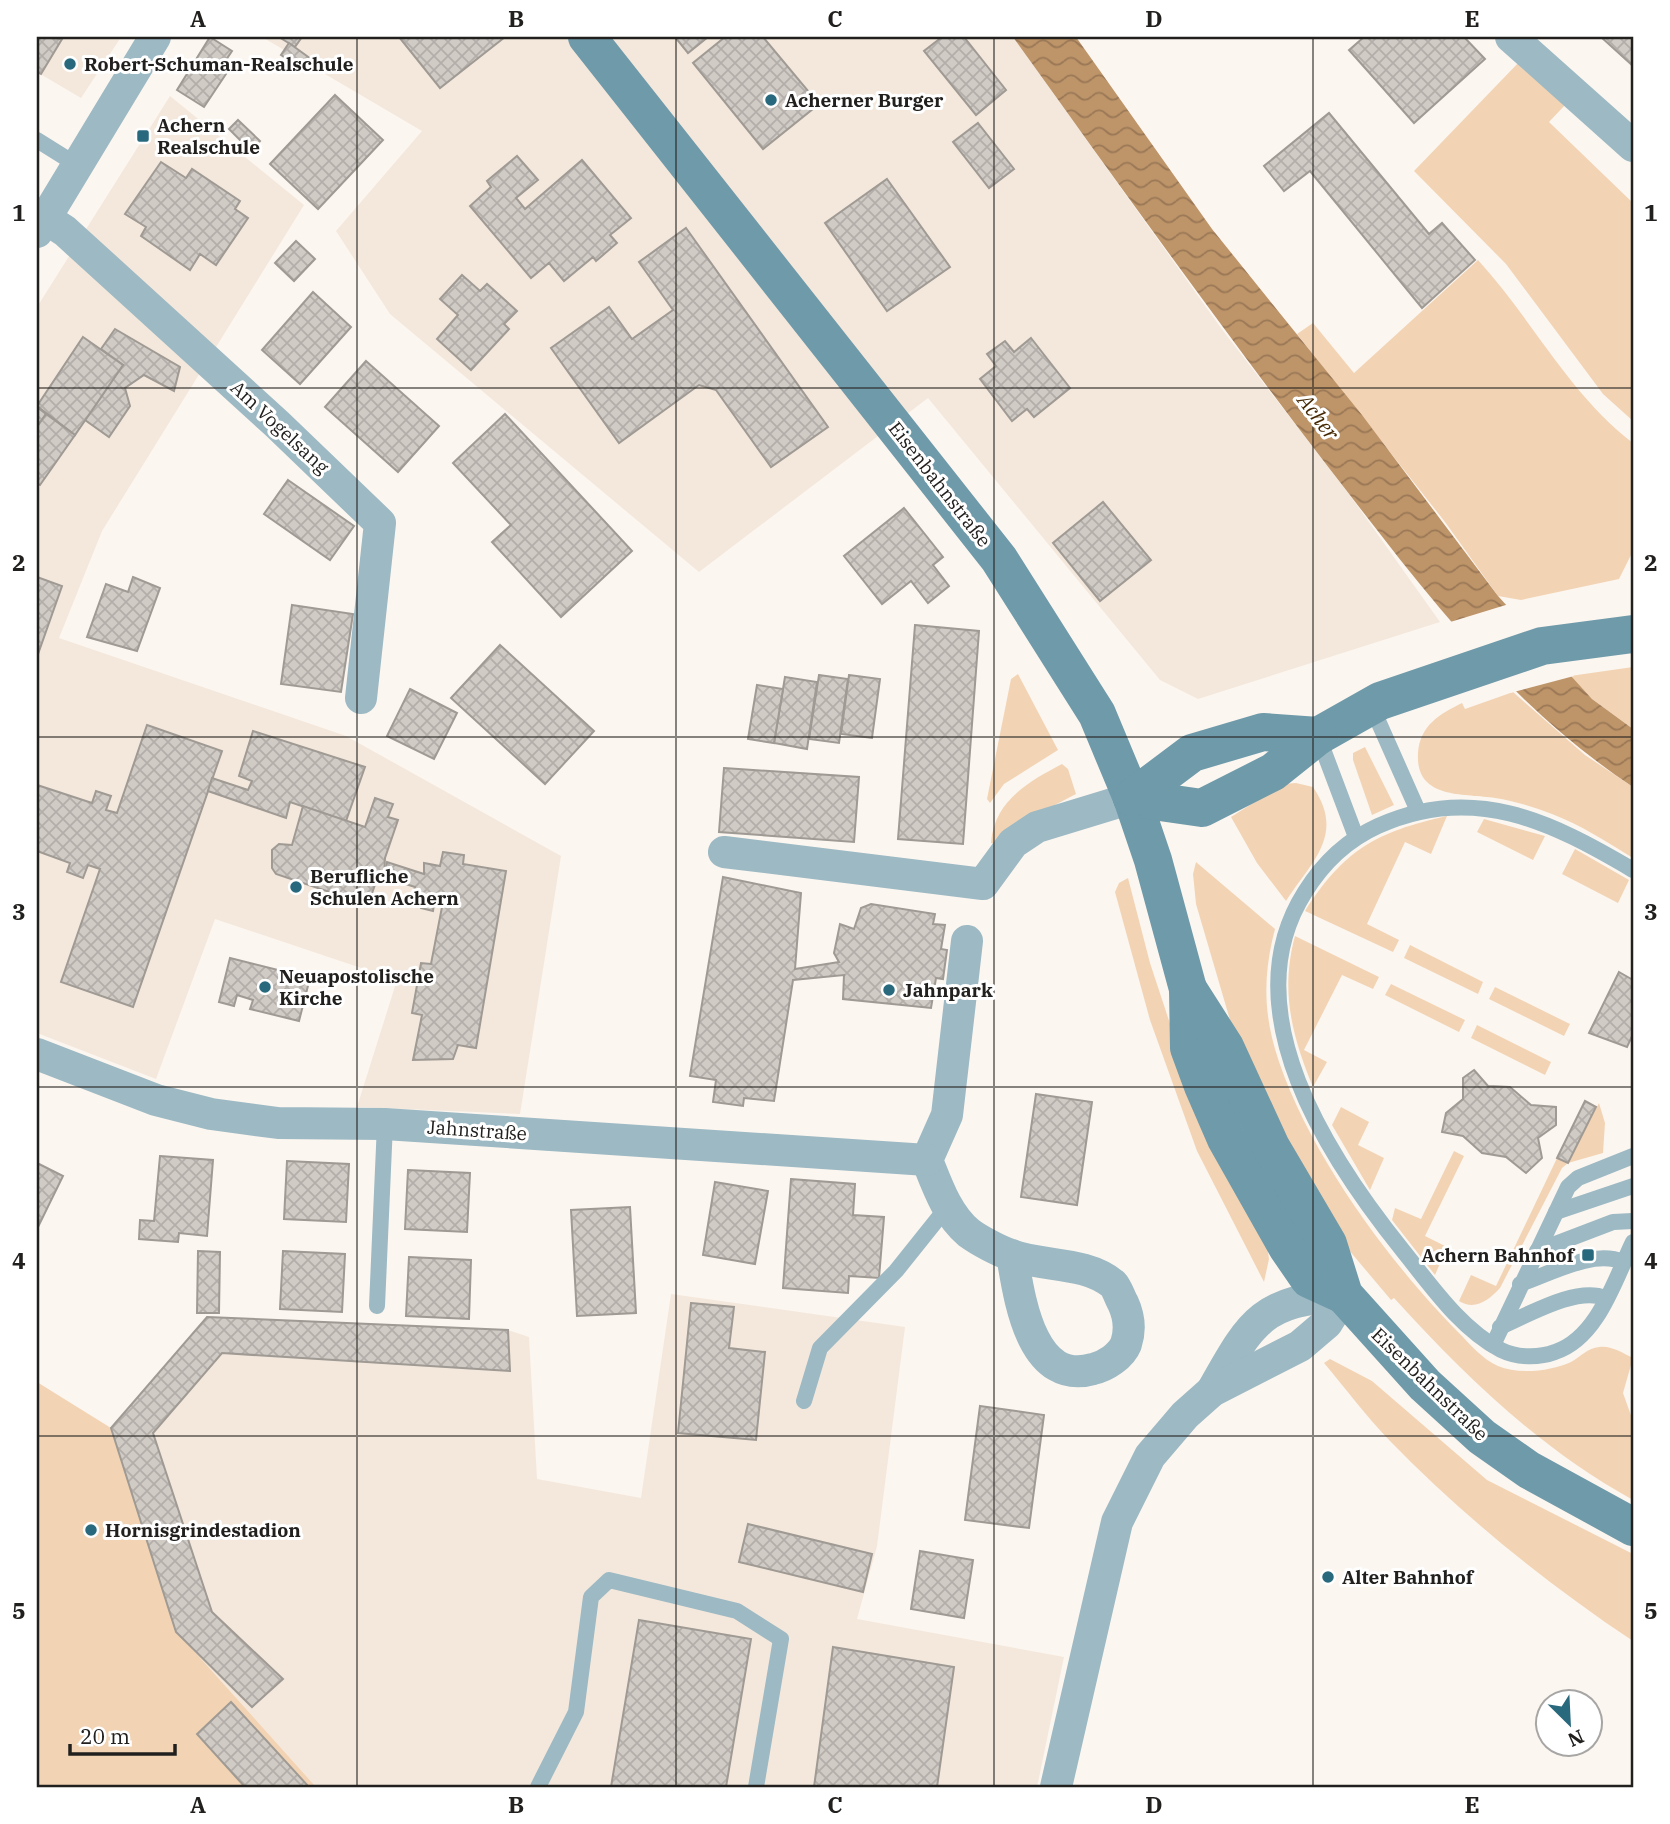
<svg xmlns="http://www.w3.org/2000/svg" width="1670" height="1824" font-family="'IBM Plex Serif',serif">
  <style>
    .built { fill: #f4e8dc }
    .grass { fill: #f2d4b5 }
    .water { fill: url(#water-waves) }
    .pier { fill: #fcf6f0 }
    .building { fill: url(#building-cross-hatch); stroke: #9f9a94; stroke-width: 2 }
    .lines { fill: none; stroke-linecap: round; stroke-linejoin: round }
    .lane { stroke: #9cb9c4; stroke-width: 16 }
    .street { stroke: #9cb9c4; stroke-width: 32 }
    .secondary { stroke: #6f9aaa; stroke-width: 38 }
    .grid { fill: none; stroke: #22201e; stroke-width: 2; stroke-opacity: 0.55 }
    .poi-dot { fill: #29697d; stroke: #fff; stroke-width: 2.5 }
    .labels { text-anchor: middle; stroke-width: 6; stroke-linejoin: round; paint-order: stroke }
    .poi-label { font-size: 19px; font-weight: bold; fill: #22201e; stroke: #fff; text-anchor: start }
    .street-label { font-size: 19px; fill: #22201e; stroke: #fff }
    .water-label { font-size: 21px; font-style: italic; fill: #452803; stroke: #fff }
    .neatline { fill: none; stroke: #22201e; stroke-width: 2.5 }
    .grid-label { font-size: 23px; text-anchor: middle; font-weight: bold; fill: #22201e }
  </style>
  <defs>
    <pattern id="water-waves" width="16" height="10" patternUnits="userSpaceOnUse" patternTransform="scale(1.75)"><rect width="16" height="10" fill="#be9469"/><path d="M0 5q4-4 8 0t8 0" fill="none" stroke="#9a7856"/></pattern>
    <pattern id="building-cross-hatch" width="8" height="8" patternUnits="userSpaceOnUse" patternTransform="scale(1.75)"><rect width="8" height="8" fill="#d1cbc5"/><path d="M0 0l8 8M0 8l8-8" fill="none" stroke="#b3aea9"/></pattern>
  </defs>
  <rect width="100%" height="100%" fill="#fcf6f0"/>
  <!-- built -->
  <g class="built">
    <path d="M37,37H121L81,98L37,72Z"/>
    <path d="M262,37H1013L1221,328L1349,494L1440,622L1198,699L1160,680L928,398L699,572L390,314L336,231L422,131Z"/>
    <path d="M170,96L304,205L102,531L59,638L346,736L561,856L520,1114L357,1107L397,980L215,919L156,1079L37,1033V307Z"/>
    <path d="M671,1294L905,1327L877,1546L857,1619L1064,1657L1037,1787H316L177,1632L111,1428L207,1317L508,1330L529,1337L537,1479L641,1498Z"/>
  </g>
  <!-- grass -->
  <g class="grass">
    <path d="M1521,60L1566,104L1549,122L1633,203V421L1603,394L1506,264L1414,171Z"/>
    <path d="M1478,260C1532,319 1569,394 1633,443V551L1619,579L1521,600L1498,596L1445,522L1297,334L1313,323L1354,373Z"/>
    <path d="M1633,667V729L1592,699L1570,676Z"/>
    <path d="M1018,674L1058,750L1004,784L990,803L987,799L1011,679Z"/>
    <path d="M1513,692L1585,755L1633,787V858C1607,842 1581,825 1552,814C1534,807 1514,801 1495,798C1464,793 1415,800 1418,753C1420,725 1440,714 1462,703L1465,709Z"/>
    <path d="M1365,747L1394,805L1372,815L1353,760V753Z"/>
    <path d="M1062,764L1068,769L1076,794L1026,820L998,845L991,843C994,801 1028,782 1062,764Z"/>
    <path d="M1296,783L1313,787C1346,835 1311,862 1286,901L1257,863L1231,817L1283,784Z"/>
    <path d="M1447,816L1431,854L1405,842L1367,924L1399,940L1393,952L1305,911C1345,849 1376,832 1447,816Z"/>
    <path d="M1484,819L1545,836L1533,860L1477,832Z"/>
    <path d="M1575,849L1629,880L1618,903L1562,874Z"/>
    <path d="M1196,862L1275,929C1264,970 1263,1008 1275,1049C1304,1147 1387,1260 1458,1332C1470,1344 1482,1359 1498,1366C1519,1375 1551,1371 1571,1362C1580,1357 1588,1348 1599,1347C1611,1345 1623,1353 1633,1358L1623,1393L1633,1421V1500C1539,1448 1466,1377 1394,1298L1391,1300L1337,1236L1235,1037L1196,904L1193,874Z"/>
    <path d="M1128,878L1150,963L1184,1066L1267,1245L1269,1259L1264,1282L1197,1151L1150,1020L1115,892L1119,883Z"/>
    <path d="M1295,936L1379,977L1373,989L1342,975L1304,1050L1327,1062L1313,1087C1292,1036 1280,991 1295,936Z"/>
    <path d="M1410,945L1483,982L1478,994L1404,958Z"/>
    <path d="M1391,984L1465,1020L1459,1032L1385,995Z"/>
    <path d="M1495,987L1570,1024L1564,1036L1489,999Z"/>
    <path d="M1477,1025L1551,1062L1545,1075L1471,1038Z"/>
    <path d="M1599,1103L1605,1123L1603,1153L1568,1163L1562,1168L1500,1288C1489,1300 1475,1311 1459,1301L1471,1275L1496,1286L1557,1158L1568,1163Z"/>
    <path d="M1341,1107L1369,1122L1358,1145L1384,1158L1370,1190L1332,1125Z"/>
    <path d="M1454,1151L1464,1156L1425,1236L1447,1247L1435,1275L1392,1220L1395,1208L1421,1219Z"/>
    <path d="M1330,1359L1372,1381L1487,1480L1633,1554V1641C1546,1583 1463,1516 1390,1441C1366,1416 1346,1389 1324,1363Z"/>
    <path d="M37,1382L111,1428L177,1632L316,1787H37Z"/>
  </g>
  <!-- water -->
  <path class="water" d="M1013,37H1076L1212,229L1362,415L1498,596L1592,699L1633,729V787C1505,702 1422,588 1329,468C1220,326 1117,182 1013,37Z"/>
  <!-- pier -->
  <path class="pier" d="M1509,604L1574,676L1510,693L1447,623Z"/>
  <!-- building -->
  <g class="building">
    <path d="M37,37L62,39L41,74L37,72Z"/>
    <path d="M210,37L232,51L224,63L230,68L204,107L177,90Z"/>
    <path d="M279,37H302L295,47Z"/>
    <path d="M399,37H505L440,88Z"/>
    <path d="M675,37H708L688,53Z"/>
    <path d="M725,37H763L819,104L763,149L693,63Z"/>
    <path d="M942,37H964L1006,90L976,115L924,51Z"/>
    <path d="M1364,37H1464L1485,59L1414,123L1349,50Z"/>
    <path d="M1601,37H1633V66Z"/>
    <path d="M289,43L311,59L304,70L281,55Z"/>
    <path d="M335,95L383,140L318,209L270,164Z"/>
    <path d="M1329,113L1429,234L1442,223L1475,260L1422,308L1310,171L1284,191L1264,166Z"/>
    <path d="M238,120L260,141L251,151L229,129Z"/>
    <path d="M978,123L1014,169L989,188L953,142Z"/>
    <path d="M517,156L538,180L516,198L525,209L582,160L631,218L610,235L617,243L596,261L593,257L564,281L549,263L531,278L470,206L491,187L487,181Z"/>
    <path d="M161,162L186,178L192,169L240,201L235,209L248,218L216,265L200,254L190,270L141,236L146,227L125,214Z"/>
    <path d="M887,179L950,267L887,311L825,223Z"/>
    <path d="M686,228L828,427L771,467L716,390L699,385L619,443L551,348L609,307L632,339L673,310L639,262Z"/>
    <path d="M296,241L315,259L294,281L275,263Z"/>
    <path d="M462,275L480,291L487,284L517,311L504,324L509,329L471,370L437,339L458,315L440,299Z"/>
    <path d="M313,292L351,327L300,384L262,350Z"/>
    <path d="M115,329L180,367L174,391L144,375L125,388L130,406L109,437L85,420L123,365L101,349Z"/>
    <path d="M83,337L123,365L75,435L37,406Z"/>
    <path d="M1031,338L1070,388L1034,417L1027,409L1012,421L980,379L996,366L987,354L1005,341L1014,352Z"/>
    <path d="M366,361L439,426L398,472L325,407Z"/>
    <path d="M37,407L46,414L37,427Z"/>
    <path d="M46,414L75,435L40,485L37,483V427Z"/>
    <path d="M505,414L632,551L561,617L492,542L511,525L453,463Z"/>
    <path d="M288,480L354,526L330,560L264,514Z"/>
    <path d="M1103,502L1151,560L1100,601L1053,543Z"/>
    <path d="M904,508L943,557L933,565L949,586L928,603L911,581L882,604L844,556Z"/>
    <path d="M37,577L62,586L37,657Z"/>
    <path d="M133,577L160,588L137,651L87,637L106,584L128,592Z"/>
    <path d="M292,605L353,614L341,692L281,684Z"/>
    <path d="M915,625L979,631L963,844L898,839Z"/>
    <path d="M500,645L594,731L545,784L451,698Z"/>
    <path d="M819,675L848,679L839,743L809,739Z"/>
    <path d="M849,675L880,679L872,738L841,734Z"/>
    <path d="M785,677L817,682L807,749L774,743Z"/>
    <path d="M757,685L783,689L774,743L748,739Z"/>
    <path d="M410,689L457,713L434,759L387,736Z"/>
    <path d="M147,725L222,751L133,1007L61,982L100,869L88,865L83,878L67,872L70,863L37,851V785L92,803L96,791L111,796L106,810L117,813Z"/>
    <path d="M253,731L365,767L346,821L290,802L286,818L208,791L212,778L248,790L252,781L239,776Z"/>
    <path d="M724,768L859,777L854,842L719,832Z"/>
    <path d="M375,798L393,804L388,817L398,820L385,858L384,877L378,876L368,905L276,874L272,868V850L279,844L292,845L303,806L365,827Z"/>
    <path d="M443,852L464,855L463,864L506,871L476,1048L458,1045L453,1059L413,1060L422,1015L412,1013L421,963L431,964L442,907L434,905L433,911L421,908L422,901L413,899L415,887L384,877L387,862L424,874V863L440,866Z"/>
    <path d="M723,877L801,893L795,969L839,962L834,953L840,924L854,929L861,908L871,904L935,914L933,924L945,925L941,949L947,950L943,979L936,978L931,1008L843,999L844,975L793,980L774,1101L744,1098L743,1106L713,1102L716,1080L690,1076Z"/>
    <path d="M230,958L310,978L299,1021L250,1009L253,1000L237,995L234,1006L219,1002Z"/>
    <path d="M1619,972L1633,980V1034L1627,1047L1589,1033Z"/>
    <path d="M1474,1070L1488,1086L1510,1087L1531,1105L1556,1107V1125L1538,1138L1542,1158L1526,1173L1506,1157L1482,1153L1463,1136L1442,1132L1446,1113L1463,1099V1078Z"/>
    <path d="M1036,1094L1092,1102L1077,1205L1021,1197Z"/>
    <path d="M1585,1101L1596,1107L1568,1163L1557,1158Z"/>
    <path d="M160,1156L213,1160L207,1236L179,1233L178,1242L139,1239L140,1220L154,1221Z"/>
    <path d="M287,1161L349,1164L346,1222L284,1219Z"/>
    <path d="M37,1163L63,1176L37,1229Z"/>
    <path d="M408,1170L470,1173L467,1232L405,1229Z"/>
    <path d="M791,1179L855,1184L853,1215L884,1217L879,1278L849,1276L848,1293L783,1288Z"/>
    <path d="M715,1182L768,1191L755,1264L703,1255Z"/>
    <path d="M630,1207L636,1313L577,1316L571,1210Z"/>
    <path d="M198,1251L220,1252L219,1313H197Z"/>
    <path d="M283,1251L345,1254L342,1312L280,1309Z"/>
    <path d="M409,1257L471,1260L469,1319L406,1316Z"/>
    <path d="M691,1303L734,1307L729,1348L765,1352L756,1440L678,1433Z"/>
    <path d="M207,1317L508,1330L510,1371L222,1353L153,1433L212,1612L283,1679L252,1707L176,1632L111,1428Z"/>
    <path d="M980,1406L1044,1415L1029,1528L965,1520Z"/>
    <path d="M748,1524L872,1554L863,1592L739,1562Z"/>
    <path d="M920,1551L973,1560L964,1618L911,1609Z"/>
    <path d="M639,1620L751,1639L726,1787H611Z"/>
    <path d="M833,1647L954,1667L937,1787H814Z"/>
    <path d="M231,1702L309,1787H245L197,1734Z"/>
  </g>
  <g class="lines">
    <!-- lane -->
    <g class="lane">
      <path d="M37,140L77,165"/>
      <path d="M1371,705L1418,811"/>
      <path d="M1318,736L1356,837"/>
      <path d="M1633,870C1550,821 1473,783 1378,826C1347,840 1323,863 1305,892C1230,1010 1329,1159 1404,1252C1432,1287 1461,1329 1501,1350C1517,1358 1539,1358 1555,1352C1598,1338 1615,1279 1633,1242"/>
      <path d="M1556,1212L1633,1186"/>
      <path d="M1537,1251L1613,1222L1633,1221"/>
      <path d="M1520,1284C1550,1274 1593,1249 1623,1262"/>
      <path d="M377,1306L385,1124"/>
      <path d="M1500,1327C1528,1315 1577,1286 1605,1298"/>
      <path d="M1493,1345L1568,1187L1578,1178L1633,1156"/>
      <path d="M804,1401L820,1348L896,1271L948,1206"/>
      <path d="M538,1787L576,1712L591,1597L609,1580L737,1611L781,1639L756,1787"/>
    </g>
    <!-- street -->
    <g class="street">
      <path d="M1511,37L1633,146"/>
      <path d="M45,218L65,231L277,424L380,523L361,698"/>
      <path d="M37,232L155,37"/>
      <path d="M724,852L983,884L1013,843L1037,827L1132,798"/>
      <path d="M967,941L947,1115L927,1160C937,1185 947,1215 969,1233C980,1241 999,1251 1011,1255C1043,1267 1085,1261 1113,1284C1117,1288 1120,1298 1123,1303C1129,1316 1131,1329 1126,1344C1121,1356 1106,1366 1093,1369C1030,1387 1019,1295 1012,1255"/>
      <path d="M37,1054L156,1100L211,1114L278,1123L385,1124L927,1160"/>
      <path d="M1212,1391C1251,1322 1260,1301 1344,1295"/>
      <path d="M1056,1787L1117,1522L1150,1456L1185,1415L1212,1391L1300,1346L1327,1323L1344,1295"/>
    </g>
    <!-- secondary -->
    <g class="secondary">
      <path d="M587,37L999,559L1097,714L1132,798L1153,860L1188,989L1189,1048L1203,1086L1226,1139L1287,1247L1309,1279L1344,1295"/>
      <path d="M1132,798L1202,808L1273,772L1318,736L1380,701L1542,646L1633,634"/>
      <path d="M1132,798L1192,753L1263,732L1318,736"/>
      <path d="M1188,989L1225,1047L1271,1147L1328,1244L1344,1295L1425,1385L1482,1437L1529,1470L1633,1527"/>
    </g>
  </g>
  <!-- grid -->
  <path class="grid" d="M357,37V1787M676,37V1787M994,37V1787M1313,37V1787M37,388H1633M37,737H1633M37,1087H1633M37,1436H1633"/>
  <!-- markers -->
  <g class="poi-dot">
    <circle cx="70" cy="64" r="7"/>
    <circle cx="771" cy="100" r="7"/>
    <rect x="136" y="129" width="14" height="14" rx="3.5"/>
    <circle cx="296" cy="887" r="7"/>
    <circle cx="265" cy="987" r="7"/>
    <circle cx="889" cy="990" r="7"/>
    <rect x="1581" y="1248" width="14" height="14" rx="3.5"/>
    <circle cx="91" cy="1530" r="7"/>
    <circle cx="1328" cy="1577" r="7"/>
  </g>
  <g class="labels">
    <!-- poi labels -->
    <g class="poi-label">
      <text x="84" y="71">Robert-Schuman-Realschule</text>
      <text x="785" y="107">Acherner Burger</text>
      <text x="157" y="132">Achern<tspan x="157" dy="22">Realschule</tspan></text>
      <text x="310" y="883">Berufliche<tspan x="310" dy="22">Schulen Achern</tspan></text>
      <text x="279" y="983">Neuapostolische<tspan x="279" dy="22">Kirche</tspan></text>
      <text x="903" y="997">Jahnpark</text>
      <text x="1574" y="1262" text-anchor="end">Achern Bahnhof</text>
      <text x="105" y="1537">Hornisgrindestadion</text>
      <text x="1342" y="1584">Alter Bahnhof</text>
    </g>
    <!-- street labels -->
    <g class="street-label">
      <text transform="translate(280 427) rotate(43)" y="7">Am Vogelsang</text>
      <text transform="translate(940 484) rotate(52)" y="7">Eisenbahnstraße</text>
      <text transform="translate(477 1130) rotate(4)" y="7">Jahnstraße</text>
      <text transform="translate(1430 1384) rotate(44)" y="7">Eisenbahnstraße</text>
    </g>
    <!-- water labels -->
    <g class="water-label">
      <text transform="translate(1318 417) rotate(52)" y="7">Acher</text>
    </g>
  </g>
  <!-- border -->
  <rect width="1670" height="1824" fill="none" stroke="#ffffff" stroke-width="77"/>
  <!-- north arrow -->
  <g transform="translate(1569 1723) rotate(156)"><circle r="33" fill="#ffffff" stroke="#a7a6a5" stroke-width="2"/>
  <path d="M0-5L12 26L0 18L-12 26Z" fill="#29697d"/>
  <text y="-10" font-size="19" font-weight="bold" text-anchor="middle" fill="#22201e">N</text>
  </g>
  <!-- scale -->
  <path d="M70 1744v10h105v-10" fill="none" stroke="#22201e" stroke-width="3.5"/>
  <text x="80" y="1744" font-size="21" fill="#22201e" stroke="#ffffff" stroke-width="5" paint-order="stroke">20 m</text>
  <rect x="38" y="38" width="1594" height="1748" class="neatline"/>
  <g class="grid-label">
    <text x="198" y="27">A</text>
    <text x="516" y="27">B</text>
    <text x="835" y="27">C</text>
    <text x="1154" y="27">D</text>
    <text x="1472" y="27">E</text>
    <text x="19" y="221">1</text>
    <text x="1651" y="221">1</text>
    <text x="19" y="571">2</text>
    <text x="1651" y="571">2</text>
    <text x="19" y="920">3</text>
    <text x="1651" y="920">3</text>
    <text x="19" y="1269">4</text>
    <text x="1651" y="1269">4</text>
    <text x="19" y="1619">5</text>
    <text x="1651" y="1619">5</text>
    <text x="198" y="1813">A</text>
    <text x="516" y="1813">B</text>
    <text x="835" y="1813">C</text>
    <text x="1154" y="1813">D</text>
    <text x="1472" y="1813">E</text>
  </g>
</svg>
